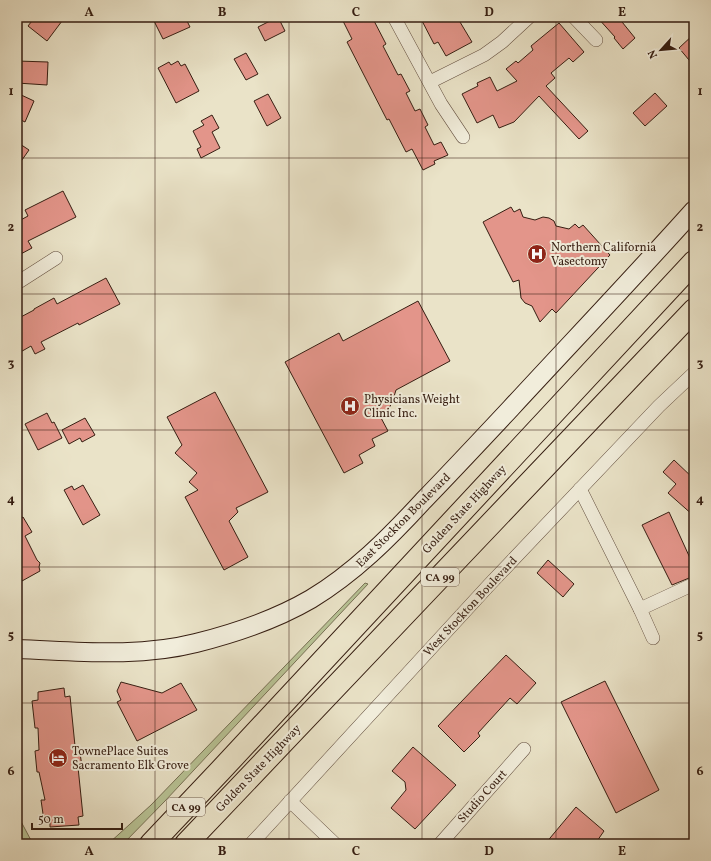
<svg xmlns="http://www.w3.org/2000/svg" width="711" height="861" font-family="Vollkorn,serif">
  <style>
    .green { fill: #b8c395; stroke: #777054 }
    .building { fill: #e3958a; stroke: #361e12 }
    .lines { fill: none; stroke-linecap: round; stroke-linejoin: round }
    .street-casing { stroke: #634f40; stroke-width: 14 }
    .secondary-casing { stroke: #361e12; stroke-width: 20 }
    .highway-casing { stroke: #361e12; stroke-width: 24 }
    .street { stroke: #f1eddb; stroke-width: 13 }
    .secondary { stroke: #f1eddb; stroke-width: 18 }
    .highway { stroke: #eae3c8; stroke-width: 22 }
    .grid { fill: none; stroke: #361e12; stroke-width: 1; stroke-opacity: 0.55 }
    .labels { text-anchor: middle; stroke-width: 4; stroke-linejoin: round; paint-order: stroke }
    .shield { fill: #f1eddb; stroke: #6e5c4e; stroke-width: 1 }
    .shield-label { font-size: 11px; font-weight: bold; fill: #361e12 }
    .poi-label { font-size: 12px; fill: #361e12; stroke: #f1eddb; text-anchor: start }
    .street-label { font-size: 12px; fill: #361e12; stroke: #f1eddb }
    .neatline { fill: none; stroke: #361e12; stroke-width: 1.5 }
    .grid-label { font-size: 13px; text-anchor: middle; font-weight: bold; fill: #361e12 }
  </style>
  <rect width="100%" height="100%" fill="#eae3c8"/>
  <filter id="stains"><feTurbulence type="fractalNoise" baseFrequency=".005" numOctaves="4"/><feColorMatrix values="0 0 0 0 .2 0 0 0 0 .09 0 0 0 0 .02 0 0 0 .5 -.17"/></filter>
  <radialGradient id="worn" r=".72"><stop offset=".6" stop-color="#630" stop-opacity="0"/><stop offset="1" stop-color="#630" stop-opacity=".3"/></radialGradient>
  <!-- green -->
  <g class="green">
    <path d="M365,583L368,584L165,801L123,844H108L151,805Z"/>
    <path d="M17,814L33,844H17Z"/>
  </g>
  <!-- building -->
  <g class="building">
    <path d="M35,17H65L47,41L28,26Z"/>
    <path d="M152,17H185L190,27L163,39Z"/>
    <path d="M278,17L285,31L265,41L258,27Z"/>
    <path d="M341,17H372L386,44L383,46L398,75L401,74L410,91L406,93L415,111L420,109L428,125L425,127L434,145L441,142L448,155L434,161L435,164L423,170L412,149L406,152L389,119L387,120L347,42L352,39Z"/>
    <path d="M420,17H457L472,42L446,56L438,42L434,44Z"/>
    <path d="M597,17H618L635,38L623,49L614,38L615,37Z"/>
    <path d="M559,23L584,52L573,62L569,58L551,73L555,78L546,86L588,131L579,139L539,96L514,122L499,128L493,115L477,123L462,94L478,86L477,83L490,77L497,91L517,81L506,69L516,61L518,63L533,50L531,46Z"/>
    <path d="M694,34V66L679,48Z"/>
    <path d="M246,53L258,74L246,80L234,59Z"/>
    <path d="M17,61L48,62L47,85L17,83Z"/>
    <path d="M178,61L181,66L185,64L199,91L176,103L158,68L169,62L171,65Z"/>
    <path d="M17,93L34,101L25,122L17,118Z"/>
    <path d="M655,93L667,106L645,126L633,113Z"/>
    <path d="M268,94L281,118L267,126L254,101Z"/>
    <path d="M212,115L219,128L212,132L220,148L201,158L197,149L201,147L193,131L204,125L201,121Z"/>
    <path d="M17,142L29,150L17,167Z"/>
    <path d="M63,191L76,217L28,241L32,248L17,256V222L28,216L25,210Z"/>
    <path d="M511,207L514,212L520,209L523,217L535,220L543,217L549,218L554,221L556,226L569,229L575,224L579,228L583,225L610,255L556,313L552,309L540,322L532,306L525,303L521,298L519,280L513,282L483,222Z"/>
    <path d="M106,278L120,304L79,325L78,323L41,342L45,349L35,354L31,346L17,354V319L34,310V309L54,298L57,304Z"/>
    <path d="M418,301L450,361L396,390L392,403L387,411L380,416L388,431L372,439L375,446L359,455L363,463L344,473L285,362L339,333L343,341Z"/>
    <path d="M215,392L268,492L236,508L238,512L229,521L248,557L224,570L185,497L198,490L189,482L197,473L175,453L182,445L167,417Z"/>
    <path d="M47,413L52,423L54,422L62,438L38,450L25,424Z"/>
    <path d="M85,418L95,435L82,442L80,438L69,444L62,430Z"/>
    <path d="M674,460L694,479V516L668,493L676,484L663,472Z"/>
    <path d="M83,485L100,515L83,525L64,490L72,486L74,490Z"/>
    <path d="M669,512L690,558L691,557L694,563V576L672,585L642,525Z"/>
    <path d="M23,517L32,532L25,536L37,560L40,563L39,567L40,571L22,581L21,578L17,580V520Z"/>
    <path d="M548,560L574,584L563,597L537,573Z"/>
    <path d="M506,655L536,683L517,704L510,698L478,733L480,736L464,752L438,726Z"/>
    <path d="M605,681L659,790L616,813L561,702Z"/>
    <path d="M121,682L162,693L181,683L197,710L137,741L117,702L121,700L117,691Z"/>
    <path d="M64,688L65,697L70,696L75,746L79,747L82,766L78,767L83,816L78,817L79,825L50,827V821H44L41,800H45L39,772H37L35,751L39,750L38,728H35L32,701L38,700V692Z"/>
    <path d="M413,747L456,785L415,829L391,808L406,790L405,782L392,771Z"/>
    <path d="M576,807L604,831L595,844H545Z"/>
  </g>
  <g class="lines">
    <defs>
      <g id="street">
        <path d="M394,17L441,104L463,137"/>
        <path d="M574,17L596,40"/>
        <path d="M430,82L484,55L502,42L529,17"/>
        <path d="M17,283L56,258"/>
        <path d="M580,489L640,609L653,638"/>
        <path d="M640,609L694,584"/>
        <path d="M290,801L335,844"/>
        <path d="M251,844L489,585L659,406L694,373"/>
        <path d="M440,844L524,749"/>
      </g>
      <path id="secondary" d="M17,649C76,651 137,658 196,643C236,633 275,620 311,599C354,573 389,538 423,501C453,470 482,439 511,408C572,342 634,277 694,210"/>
      <g id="highway">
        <path d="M151,844L221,770L694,262"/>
        <path d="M186,844L694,310"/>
      </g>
    </defs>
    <!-- street casing -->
    <use href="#street" class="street-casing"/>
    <!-- secondary casing -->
    <use href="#secondary" class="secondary-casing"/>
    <!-- highway casing -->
    <use href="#highway" class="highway-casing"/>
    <!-- street -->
    <use href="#street" class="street"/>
    <!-- secondary -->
    <use href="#secondary" class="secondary"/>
    <!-- highway -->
    <use href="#highway" class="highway"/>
  </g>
  <!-- grid -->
  <path class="grid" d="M155,17V844M289,17V844M422,17V844M556,17V844M17,158H694M17,294H694M17,430H694M17,567H694M17,703H694"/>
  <!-- icons -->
  <defs>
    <symbol id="hospital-disc" viewBox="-11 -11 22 22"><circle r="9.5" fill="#8f2418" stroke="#f1eddb"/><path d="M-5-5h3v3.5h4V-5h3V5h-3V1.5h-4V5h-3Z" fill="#fff"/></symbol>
    <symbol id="hotel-disc" viewBox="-11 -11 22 22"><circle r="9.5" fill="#8f2418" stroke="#f1eddb"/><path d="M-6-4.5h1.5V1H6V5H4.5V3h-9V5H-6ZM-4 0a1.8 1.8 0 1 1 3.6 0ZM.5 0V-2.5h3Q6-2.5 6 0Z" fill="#fff"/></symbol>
  </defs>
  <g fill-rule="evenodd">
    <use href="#hospital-disc" x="526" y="243" width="22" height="22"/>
    <use href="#hospital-disc" x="339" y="395" width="22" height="22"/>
    <use href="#hotel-disc" x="47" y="747" width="22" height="22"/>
  </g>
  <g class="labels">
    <!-- shield labels -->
    <g class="shield">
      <rect x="421" y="568" width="38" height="18" rx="3"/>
      <rect x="167" y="798" width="38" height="18" rx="3"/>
    </g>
    <g class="shield-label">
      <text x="440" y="581">CA 99</text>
      <text x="186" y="811">CA 99</text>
    </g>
    <!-- poi labels -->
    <g class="poi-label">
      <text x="551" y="251">Northern California<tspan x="551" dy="14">Vasectomy</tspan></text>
      <text x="364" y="403">Physicians Weight<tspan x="364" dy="14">Clinic Inc.</tspan></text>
      <text x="72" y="755">TownePlace Suites<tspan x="72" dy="14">Sacramento Elk Grove</tspan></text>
    </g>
    <!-- street labels -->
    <g class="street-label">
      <text transform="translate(464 509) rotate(-47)" y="4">Golden State Highway</text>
      <text transform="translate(403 520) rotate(-45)" y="4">East Stockton Boulevard</text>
      <text transform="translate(470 606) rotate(-47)" y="4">West Stockton Boulevard</text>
      <text transform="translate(258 768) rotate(-46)" y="4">Golden State Highway</text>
      <text transform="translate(482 796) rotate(-48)" y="4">Studio Court</text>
    </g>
  </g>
  <!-- margin -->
  <rect width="711" height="861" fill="none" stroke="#eae3c8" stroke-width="44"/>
  <!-- north arrow -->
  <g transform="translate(661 50) rotate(243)" stroke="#f1eddb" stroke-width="3" paint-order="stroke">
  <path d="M0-3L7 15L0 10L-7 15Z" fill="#361e12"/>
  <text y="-6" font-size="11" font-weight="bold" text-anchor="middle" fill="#361e12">N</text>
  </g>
  <!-- scale -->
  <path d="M32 823v6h90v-6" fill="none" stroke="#361e12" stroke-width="2"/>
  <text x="38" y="823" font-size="12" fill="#361e12" stroke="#f1eddb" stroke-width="3" paint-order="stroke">50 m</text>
  <rect x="22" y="22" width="667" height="817" class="neatline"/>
  <g class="grid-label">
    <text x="89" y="16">A</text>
    <text x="222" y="16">B</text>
    <text x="356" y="16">C</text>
    <text x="489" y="16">D</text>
    <text x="622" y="16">E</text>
    <text x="11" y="95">1</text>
    <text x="700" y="95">1</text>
    <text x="11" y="231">2</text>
    <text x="700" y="231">2</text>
    <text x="11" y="367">3</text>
    <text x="700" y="367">3</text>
    <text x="11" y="503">4</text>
    <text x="700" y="503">4</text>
    <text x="11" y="639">5</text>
    <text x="700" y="639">5</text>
    <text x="11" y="775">6</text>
    <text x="700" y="775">6</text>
    <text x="89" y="855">A</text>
    <text x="222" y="855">B</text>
    <text x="356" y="855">C</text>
    <text x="489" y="855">D</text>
    <text x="622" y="855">E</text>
  </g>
  <rect width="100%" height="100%" filter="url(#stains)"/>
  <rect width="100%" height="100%" fill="url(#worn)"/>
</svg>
